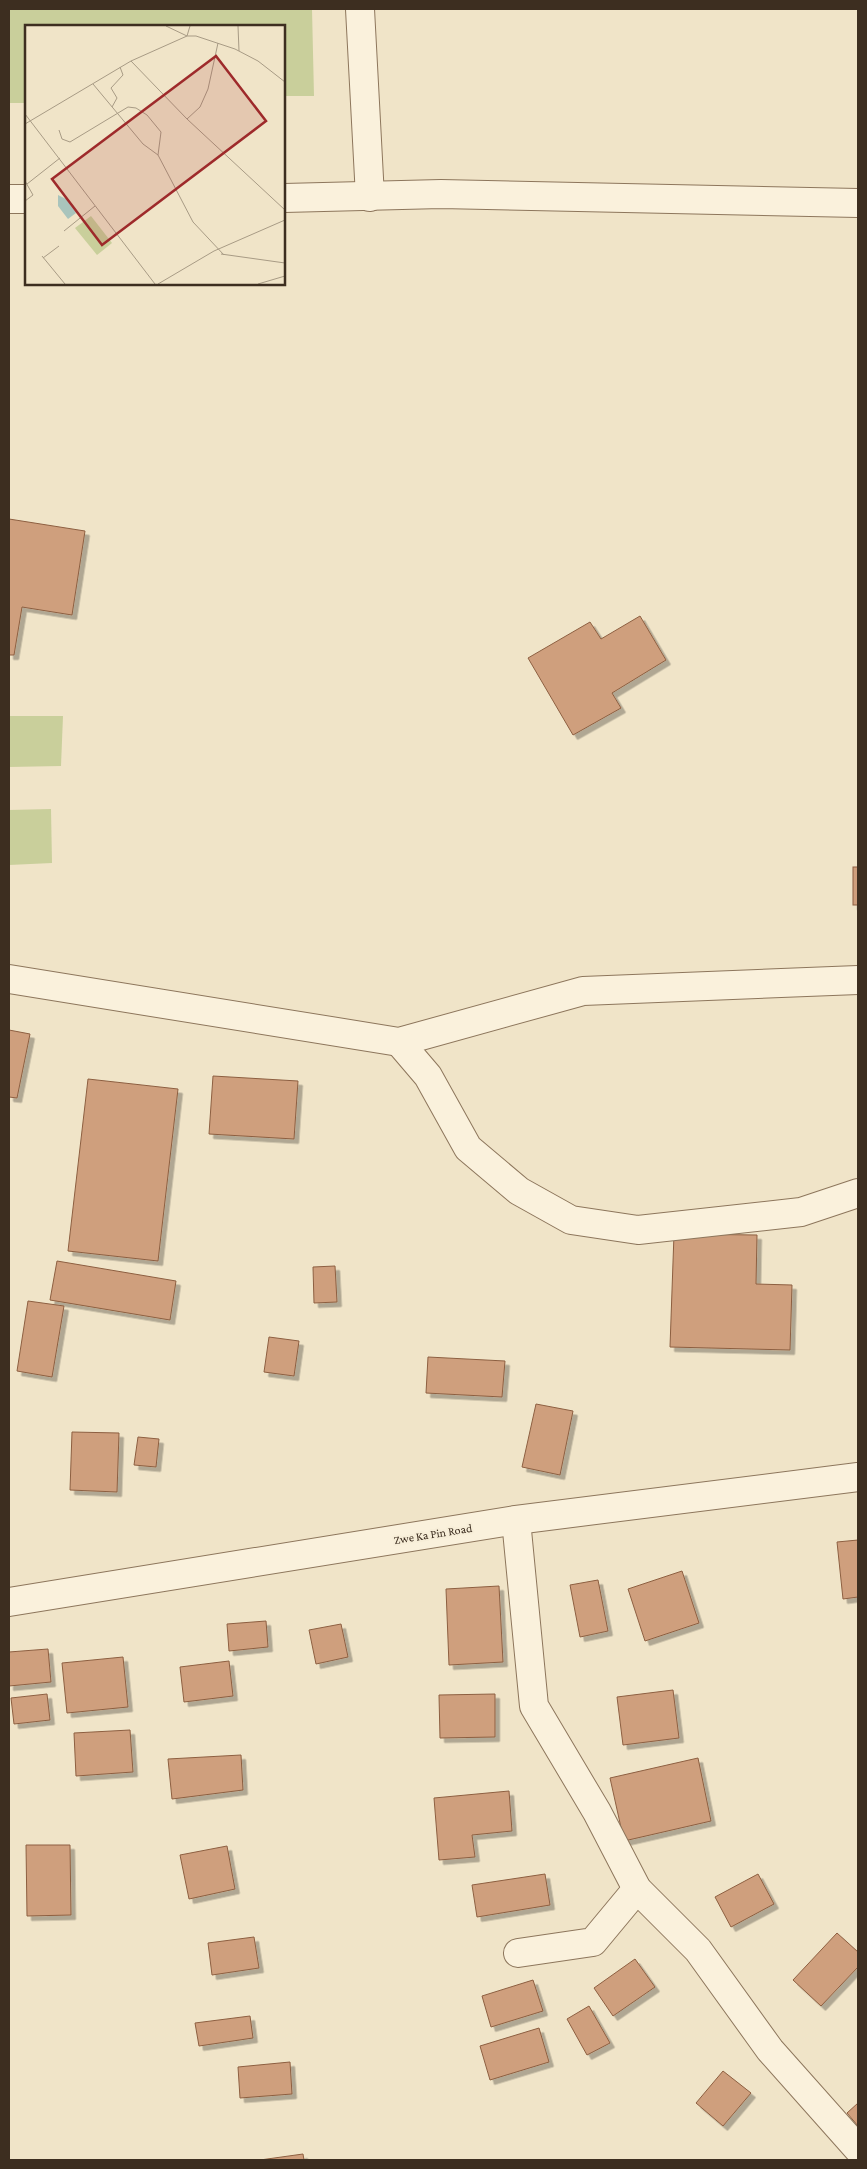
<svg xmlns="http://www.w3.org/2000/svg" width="867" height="2169" font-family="'Crimson Pro',serif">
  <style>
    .green { fill: #c9cf9b }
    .building { fill: #cf9f7d; stroke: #8d5f41; filter: url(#shadow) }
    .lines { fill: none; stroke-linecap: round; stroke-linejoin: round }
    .minor-casing { stroke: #8d765c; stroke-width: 30 }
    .minor { stroke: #faf1dc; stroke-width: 28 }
    .labels { text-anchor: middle; stroke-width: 4; stroke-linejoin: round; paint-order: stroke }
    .street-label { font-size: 12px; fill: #3d2e20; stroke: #f7eed8 }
    .inset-road { fill: none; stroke: #a89b85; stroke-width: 1 }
    .view { fill: #9e2a2b; fill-opacity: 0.15; stroke: #9e2a2b; stroke-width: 2.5 }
    .inset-edge { fill: none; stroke: #3d2e20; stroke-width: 2.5 }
  </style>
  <defs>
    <filter id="shadow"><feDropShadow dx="4.5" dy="4.5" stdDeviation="0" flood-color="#0004"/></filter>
  </defs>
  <rect width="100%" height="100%" fill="#f0e4c8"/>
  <!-- green -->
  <g class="green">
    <path d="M9,9H312L314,96H284V26H26V103H9Z"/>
    <path d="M9,716H63L61,766L9,767Z"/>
    <path d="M51,809L52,863L9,865V810Z"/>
  </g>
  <!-- building -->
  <g class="building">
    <path d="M9,519L85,531L72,615L22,607L14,655H9Z"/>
    <path d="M640,616L666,660L612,693L621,708L573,735L528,658L590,622L601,639Z"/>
    <rect x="853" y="867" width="5" height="38"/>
    <path d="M9,1030L30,1034L17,1098L9,1097Z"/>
    <path d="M213,1076L298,1081L294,1139L209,1134Z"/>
    <path d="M88,1079L178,1089L158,1261L68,1251Z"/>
    <path d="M674,1234L757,1235L756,1284L792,1285L790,1350L670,1347Z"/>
    <path d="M57,1261L176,1281L170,1320L50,1300Z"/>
    <path d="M335,1266L337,1302L314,1303L313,1267Z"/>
    <path d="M28,1301L64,1306L52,1377L17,1371Z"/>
    <path d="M269,1337L299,1341L294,1376L264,1372Z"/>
    <path d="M428,1357L505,1361L502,1397L426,1393Z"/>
    <path d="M536,1404L573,1411L560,1475L522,1467Z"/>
    <path d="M72,1432L119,1433L117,1492L70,1490Z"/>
    <path d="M138,1437L159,1439L156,1467L134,1465Z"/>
    <path d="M858,1540V1597L843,1599L837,1542Z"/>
    <path d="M682,1571L699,1623L645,1641L628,1589Z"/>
    <path d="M598,1580L608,1631L580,1637L570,1585Z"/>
    <path d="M499,1586L503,1662L449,1665L446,1589Z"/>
    <path d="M266,1621L268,1647L229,1651L227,1624Z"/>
    <path d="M341,1624L348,1657L316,1664L309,1630Z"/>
    <path d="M48,1649L51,1682L9,1686V1652Z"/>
    <path d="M123,1657L128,1707L67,1713L62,1663Z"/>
    <path d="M229,1661L233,1696L184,1702L180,1667Z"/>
    <path d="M673,1690L679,1738L623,1745L617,1697Z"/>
    <path d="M47,1694L50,1720L14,1724L11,1698Z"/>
    <path d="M495,1694V1737L440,1738L439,1695Z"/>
    <path d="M130,1730L133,1772L76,1776L74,1733Z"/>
    <path d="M241,1755L243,1790L172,1799L168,1759Z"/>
    <path d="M698,1758L711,1821L624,1841L610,1778Z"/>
    <path d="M509,1791L512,1831L472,1835L475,1857L439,1860L434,1798Z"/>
    <path d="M26,1845H70L71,1915L27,1916Z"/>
    <path d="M227,1846L235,1889L189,1899L180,1855Z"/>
    <path d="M545,1874L550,1905L477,1917L472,1885Z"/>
    <path d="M758,1874L774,1904L731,1927L715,1897Z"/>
    <path d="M837,1933L858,1952V1967L821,2006L793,1980Z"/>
    <path d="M254,1937L259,1968L212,1975L208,1943Z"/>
    <path d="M635,1959L655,1987L613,2016L594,1988Z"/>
    <path d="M533,1980L543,2011L491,2027L482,1996Z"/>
    <path d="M589,2006L610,2043L587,2055L567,2019Z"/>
    <path d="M250,2016L253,2038L199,2046L195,2023Z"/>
    <path d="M539,2028L549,2062L490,2080L480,2046Z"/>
    <path d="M290,2062L292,2094L240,2098L238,2067Z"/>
    <path d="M723,2071L751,2093L723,2126L696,2103Z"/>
    <path d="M858,2103V2126L847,2113Z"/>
    <path d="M303,2154L304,2160H260Z"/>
  </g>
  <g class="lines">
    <defs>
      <g id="minor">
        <path d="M360,9L370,197"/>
        <path d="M284,198L441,194L858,203"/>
        <path d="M9,199H26"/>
        <path d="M9,979L399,1042L583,991L858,980"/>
        <path d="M399,1042L428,1076L468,1148L519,1191L571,1220L638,1230L801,1212L858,1193"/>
        <path d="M516,1520L534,1706L597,1812L637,1889L698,1950L770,2050L858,2149"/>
        <path d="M9,1602L516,1520L858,1477"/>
        <path d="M518,1953L593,1942L637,1889"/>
      </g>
    </defs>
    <!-- minor casing -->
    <use href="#minor" class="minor-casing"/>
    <!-- minor -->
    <use href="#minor" class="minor"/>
  </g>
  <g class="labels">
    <!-- street labels -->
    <g class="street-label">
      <text transform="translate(433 1534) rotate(-9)" y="4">Zwe Ka Pin Road</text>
    </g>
  </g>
  <!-- overview -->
  <g transform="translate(25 25)">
    <rect width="260" height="260" fill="#f0e4c8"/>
    <path d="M66,191L87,218L72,230L50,203Z" fill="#c9cf9b"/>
    <path d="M33,170L41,174L51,188L43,194L33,181Z" fill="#a9c4bc"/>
    <path class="inset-road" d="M141,1L162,11L165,1M213,1L214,26M106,36L162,94L260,185M68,59L118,119L133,130L168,197L199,230M87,82L92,73L86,63L98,50L95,42M0,89L130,259M162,94L175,82L183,64L193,18M0,99L106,36L162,11H171L210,24L233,36L260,57M34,105L37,114L45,117L103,82L111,83L122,90L136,107L133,130M0,156L8,170L0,176M2,159L35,133M39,206L70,181M196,229L260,238M17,231L40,259M18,233L34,221M133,259L189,226L260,195M233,259L260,251"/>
    <path class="view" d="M191,31L241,96L77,220L27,154Z"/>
    <rect width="260" height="260" class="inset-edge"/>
  </g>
  <!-- border -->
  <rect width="867" height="2169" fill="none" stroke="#3d2e20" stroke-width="20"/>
</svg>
